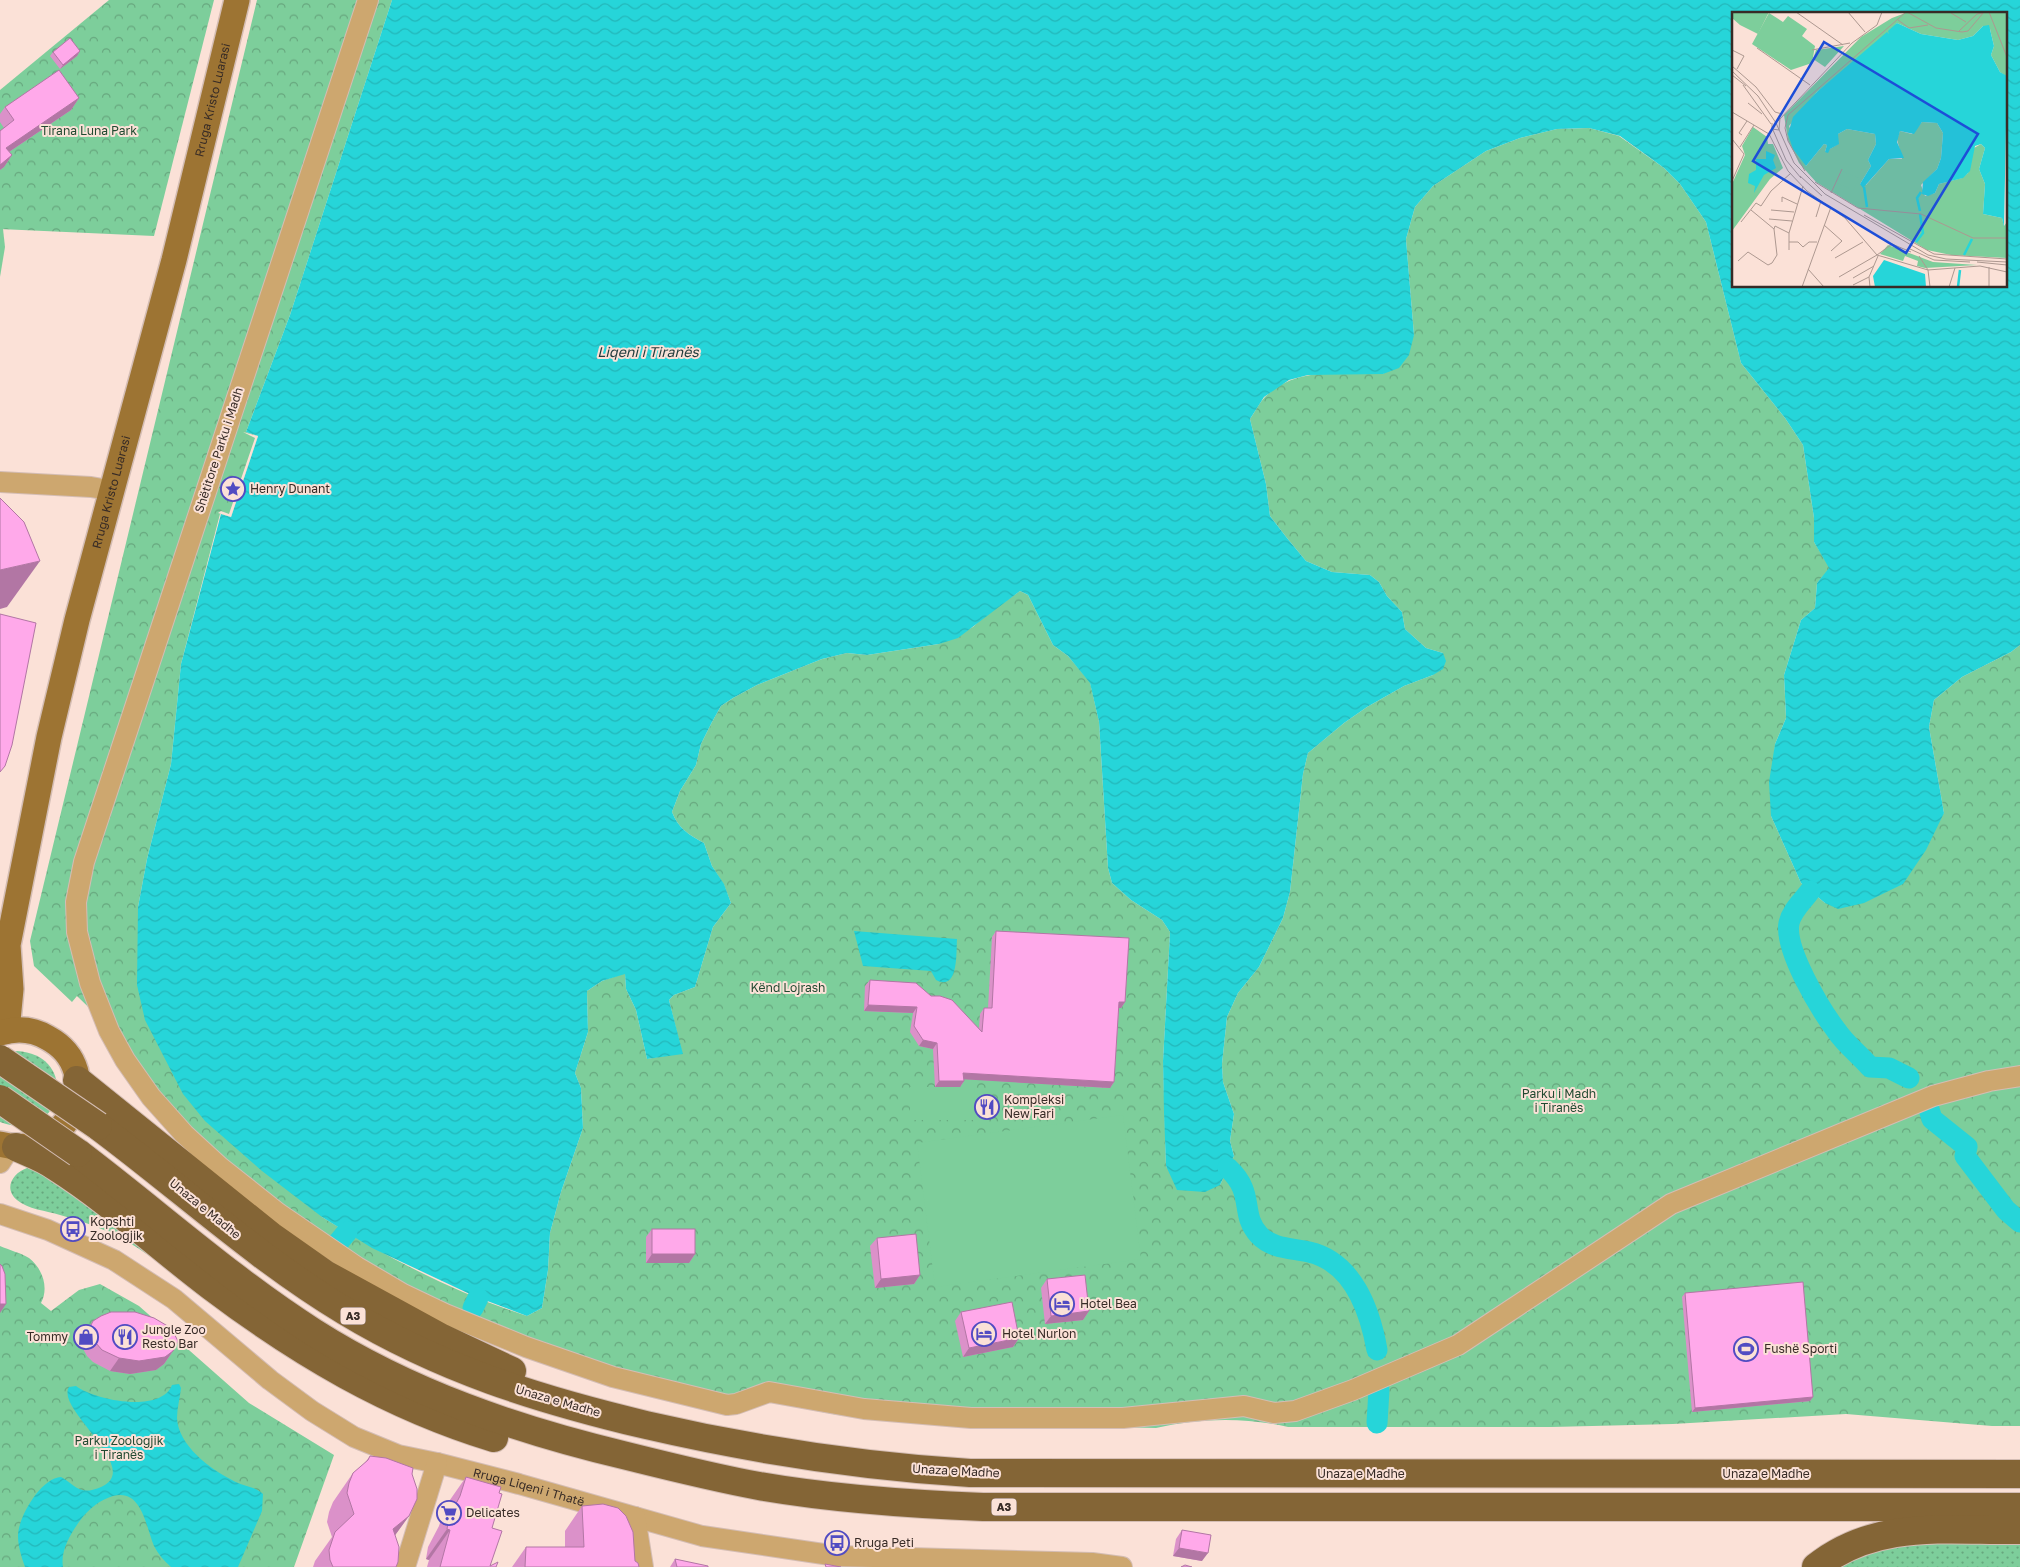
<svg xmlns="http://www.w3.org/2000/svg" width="2020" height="1567" font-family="'Golos Text',sans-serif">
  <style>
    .grass { fill: url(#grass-dots) }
    .park { fill: url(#park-crowns) }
    .garden { fill: #7dce9b }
    .water { fill: url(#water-waves); fill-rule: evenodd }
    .pier { fill: #fbe1d7 }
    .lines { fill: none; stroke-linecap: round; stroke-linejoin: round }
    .canal { stroke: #26d5d9; stroke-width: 21 }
    .minor-casing { stroke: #d4bdb4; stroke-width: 22 }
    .major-casing { stroke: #d4bdb4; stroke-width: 28 }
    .highway-casing { stroke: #d4bdb4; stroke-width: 30 }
    .minor { stroke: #cda76f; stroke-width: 20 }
    .major { stroke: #9d7433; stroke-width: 25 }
    .highway { stroke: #846536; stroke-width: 28 }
    .highway-bridge-casing { stroke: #d4bdb4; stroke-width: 30; stroke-linecap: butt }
    .highway-bridge { stroke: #846536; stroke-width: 28 }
    .wall { fill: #db91c9 }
    .shaded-wall { fill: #b276a4 }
    .building { fill: #ffa9ea; stroke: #b276a4 }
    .labels { text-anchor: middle; stroke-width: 4; stroke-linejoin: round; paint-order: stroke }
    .shield { fill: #fbe1d7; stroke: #72625b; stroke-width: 1 }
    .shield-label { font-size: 11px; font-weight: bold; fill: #372b26 }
    .street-label { font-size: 12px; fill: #372b26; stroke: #fbe1d7 }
    .park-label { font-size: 12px; fill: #214a31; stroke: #fbe1d7 }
    .poi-label { font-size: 12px; fill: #372b26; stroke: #fbe1d7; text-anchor: start }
    .water-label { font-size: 14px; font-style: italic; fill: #223c3d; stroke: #fbe1d7 }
    .inset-river { fill: none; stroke: #26d5d9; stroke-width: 2.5 }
    .inset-road { fill: none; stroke: #ad9890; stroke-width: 1 }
    .view { fill: #1d4ed8; fill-opacity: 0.15; stroke: #1d4ed8; stroke-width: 2.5 }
    .inset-edge { fill: none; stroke: #372b26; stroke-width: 2.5 }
  </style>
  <defs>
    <pattern id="grass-dots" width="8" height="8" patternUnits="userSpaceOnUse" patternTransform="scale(1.25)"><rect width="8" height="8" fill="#7dce9b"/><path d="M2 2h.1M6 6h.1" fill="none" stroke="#67a77e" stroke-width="1.8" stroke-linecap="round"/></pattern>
    <pattern id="park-crowns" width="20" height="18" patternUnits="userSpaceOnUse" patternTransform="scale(1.25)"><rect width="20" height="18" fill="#7dce9b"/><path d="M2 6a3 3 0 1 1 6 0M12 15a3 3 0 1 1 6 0" fill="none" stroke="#67a77e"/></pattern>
    <pattern id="water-waves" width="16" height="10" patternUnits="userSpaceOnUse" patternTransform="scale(1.25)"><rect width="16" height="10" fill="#26d5d9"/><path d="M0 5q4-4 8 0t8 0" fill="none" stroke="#23b7ba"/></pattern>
  </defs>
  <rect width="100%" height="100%" fill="#fbe1d7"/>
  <!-- grass -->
  <g class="grass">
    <path d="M17,1051C82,1055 62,1146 0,1122V1057Z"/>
    <path d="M27,1168C59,1169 161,1263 190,1288C163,1266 136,1243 104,1230C90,1224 75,1219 60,1215C47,1211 27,1209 17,1200C3,1188 13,1173 27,1168Z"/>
    <path d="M1953,1543H2020V1567H1825L1881,1547Z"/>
  </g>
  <!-- park -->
  <g class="park">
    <path d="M109,0H214L154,236L0,229V90Z"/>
    <path d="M257,0H392L290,315L246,432L258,436L231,517L220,514L181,664L171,764L147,859L138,907L322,1217C386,1257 455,1293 527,1316L542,1308L548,1270L550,1233L561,1192L583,1128L581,1088L575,1073L588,1032L587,991L602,981L625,973L626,989L636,1010L647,1059L682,1053L669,1000L674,995L695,987L713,927L731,903L724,885L712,866L704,843C689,835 678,828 672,812L680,791L696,765L701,744L712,722L721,706L733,698L757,685L822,659L847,653L867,655L939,644L973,627L988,613L1020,591L1028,595L1053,645L1068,656L1090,682L1099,722L1108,868L1112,883L1131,900L1162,920L1170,932L1163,1061L1166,1167L1220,1185L1234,1156L1230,1141L1234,1114L1223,1082L1222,1064L1227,1017L1238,993L1259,967L1283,918L1290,892L1303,774L1308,753L1344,723L1367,707L1404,686L1433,675L1443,653L1426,648L1405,629L1402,612L1387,596L1379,582L1370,575L1332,572L1306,561L1287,538L1270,516L1266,484L1250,419C1255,412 1259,403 1265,397C1295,366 1345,373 1383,374L1414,335L1406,239L1415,207L1433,186L1486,151L1520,138L1557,129L1589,128L1619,136L1664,168L1680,184L1706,222L1741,363L1785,418L1803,445L1814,518V542L1830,568L1817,583L1815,608L1801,620L1784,675L1786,718L1775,744L1771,816L1801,883L1825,903L1944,813L1929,727L1934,700L1962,677L2011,652L2020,645V1426H1992L1846,1414L1673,1424L1552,1427H1288C1245,1417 1199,1418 1156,1428L920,1423L838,1415L682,1386L517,1342L351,1260L183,1129L114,1032L77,996L72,1002L34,966L30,941Z"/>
    <path d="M0,1246C9,1250 21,1253 29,1258C43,1269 49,1288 41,1303L51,1311L79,1290L100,1284L139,1306L249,1403L334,1455L294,1567H0Z"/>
  </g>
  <!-- garden -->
  <g class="garden">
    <path d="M0,229H3L5,247L0,277Z"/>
    <path d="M910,1087H975L974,1120H910Z"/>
    <path d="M1123,1115L1141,1259L935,1287L917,1143Z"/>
  </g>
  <!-- water -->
  <g class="water">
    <path d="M392,0H2020V645L2011,652L1962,677L1934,700L1929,727L1944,813L1926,850L1903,884L1864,903L1838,909L1825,903L1801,883L1771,816L1769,782L1775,744L1786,718L1784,675L1801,620L1815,608L1817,583L1829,568L1814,542V518L1803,445L1785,418L1741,363L1706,222L1680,184L1664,168L1620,136L1589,128L1557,129L1520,138L1486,151L1433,186L1415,207L1406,239L1414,335L1409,355L1399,368L1383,374L1308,375L1289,380L1264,397L1250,419L1266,484L1270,516L1287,538L1306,561L1332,572L1370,575L1379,582L1387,596L1402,612L1405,629L1426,648L1443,653L1446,661L1443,669L1433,675L1404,686L1367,707L1344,723L1308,753L1303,774L1290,892L1283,918L1259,967L1238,993L1227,1017L1222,1064L1223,1082L1234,1114L1230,1141L1234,1156L1220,1185L1205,1192L1177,1190L1166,1166L1164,1113L1163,1061L1170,932L1162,920L1131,900L1112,883L1108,868L1099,722L1090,683L1068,656L1053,645L1028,595L1020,591L958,638L939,644L867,655L847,653L822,659L757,685L733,698L721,706L712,722L701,744L696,765L680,791L672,812C678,828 689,835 704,843L712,866L724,884L731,903L713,927L695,987L674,995L669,1000L683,1054L647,1059L636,1010L626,989L625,974L602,981L587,991L588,1032L575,1073L581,1088L583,1128L561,1192L550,1233L548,1270L542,1308L527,1316L474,1296L372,1248L322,1217L262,1171L205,1121L183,1094L145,1020L137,985L138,907L147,859L171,764L181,664L221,514L231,517L258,436L246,432L290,315ZM1734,14H2006V286H1734Z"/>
    <path d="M854,931L957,939C956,952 959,992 936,980L931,971L863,966Z"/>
    <path d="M179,1384L181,1388C180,1398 177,1408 177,1418C178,1445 210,1469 232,1480C241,1486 255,1486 263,1494L262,1511L238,1567H171C164,1561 158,1554 154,1546C146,1527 142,1488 113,1496C100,1500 90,1508 82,1518C72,1531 60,1550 63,1567H25C22,1558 18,1547 18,1536C18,1517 41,1478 61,1477C72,1483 78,1493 92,1490C155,1475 54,1411 69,1387L76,1386C94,1400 161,1414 172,1385Z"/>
  </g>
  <!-- pier -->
  <path class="pier" d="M243,432L258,436L231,517L218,513L221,511L229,514L255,438Z"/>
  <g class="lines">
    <!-- canal -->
    <g class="canal">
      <path d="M1810,891C1803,901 1792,910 1789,923C1784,949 1820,1009 1836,1030C1845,1044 1859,1054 1870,1067L1889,1068L1909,1078"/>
      <path d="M1929,1109L1932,1119L1967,1147L1965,1156L2006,1210L2020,1222"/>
      <path d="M1228,1168C1256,1194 1239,1213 1259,1235C1272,1249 1292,1248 1309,1252C1353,1262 1370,1311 1377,1350"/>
      <path d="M337,1244L347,1232"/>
      <path d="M473,1308L478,1298"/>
      <path d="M1377,1423L1379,1390"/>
    </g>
    <defs>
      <g id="minor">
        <path d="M368,0L84,862L76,902L77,932L90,983L109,1031L125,1060L151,1097L184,1134L220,1167L278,1213L357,1267L403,1294L445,1314L526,1347L613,1377L727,1405L736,1404L769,1392L864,1409L971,1418H1123L1244,1406L1274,1413L1295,1411L1353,1390L1458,1345L1671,1204L1933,1096L1989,1081L2020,1076"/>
        <path d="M0,482L91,487L114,491"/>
        <path d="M0,1163L11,1146"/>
        <path id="s1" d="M0,1214L48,1230L114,1260L174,1299L270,1380L312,1411L354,1437L398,1455L437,1463L519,1484L702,1536L837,1556L1092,1563L1122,1567"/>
        <path d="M635,1517L643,1567"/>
        <path d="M405,1567L437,1463"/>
      </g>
      <g id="major">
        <path id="s2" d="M7,1031L11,989L8,945L49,737L77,620L174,260L237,0"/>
        <path d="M0,1033C16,1028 33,1029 48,1038C109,1071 68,1163 0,1144"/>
      </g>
      <g id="highway">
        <path d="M77,1080L271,1236L325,1274L442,1338L512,1371"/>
        <path d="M98,1126C180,1187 257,1258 345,1311C441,1369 537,1399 646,1425C754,1450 859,1466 970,1473L2020,1474"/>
        <path d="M16,1147C29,1153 44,1158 56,1167C111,1202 160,1248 212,1287C298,1352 389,1406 494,1438"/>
        <path d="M78,1153C156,1212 230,1279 313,1332C409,1393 517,1430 627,1456C671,1467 715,1478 759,1486C833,1499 908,1504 983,1507H2020"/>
        <path d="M1816,1567C1876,1519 1947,1531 2020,1530"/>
      </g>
    </defs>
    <!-- minor casing -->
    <use href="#minor" class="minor-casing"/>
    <!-- major casing -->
    <use href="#major" class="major-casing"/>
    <!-- highway casing -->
    <use href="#highway" class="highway-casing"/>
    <!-- minor -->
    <use href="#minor" class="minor"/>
    <!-- major -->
    <use href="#major" class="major"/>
    <!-- highway -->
    <use href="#highway" class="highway"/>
    <defs>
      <g id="highway-bridge">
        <path d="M0,1059L98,1126"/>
        <path d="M0,1099L78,1153"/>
      </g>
    </defs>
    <!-- highway-bridge casing -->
    <use href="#highway-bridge" class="highway-bridge-casing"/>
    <!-- highway-bridge -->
    <use href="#highway-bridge" class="highway-bridge"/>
  </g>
  <!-- wall -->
  <g class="wall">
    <path d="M80,51L77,56L60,69L50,56L53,52Z"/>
    <path d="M79,98L71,110L9,152L12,155L4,167L0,170V131L4,128L0,122V114L5,107Z"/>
    <path d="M996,931L1125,1002L1121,1008H1119L1114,1082L1110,1088L964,1079V1081L960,1087H935L933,1049L919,1046L910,1032L913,1013L864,1011L865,986L870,980L931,996L979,1028L980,1014L984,1008H988L992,937Z"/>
    <path d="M652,1229L695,1254L689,1263H646V1237Z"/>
    <path d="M877,1238L920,1275L914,1284L875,1288L870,1246Z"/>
    <path d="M1047,1279L1089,1311L1083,1320L1045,1324L1041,1288Z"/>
    <path d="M1685,1293L1813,1397L1810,1401L1692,1412L1682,1297Z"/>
    <path d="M961,1312L1019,1338L1013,1347L963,1357L955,1321Z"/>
    <path d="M93,1321L173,1351L164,1364L156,1370L130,1374L110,1371L93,1362L87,1356L81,1345V1339L84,1334Z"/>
    <path d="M370,1456L412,1474L409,1516L395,1535L396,1567H313L315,1561L332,1537L327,1522L329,1512L333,1502L353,1473L364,1464Z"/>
    <path d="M466,1477L492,1528L490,1566L496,1567H427L429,1560L426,1559L428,1547L439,1526L445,1507Z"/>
    <path d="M582,1506L635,1561L639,1567H512L526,1547H565V1531Z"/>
    <path d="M1182,1530L1202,1561L1173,1556L1176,1539Z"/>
    <path d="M675,1559L708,1567H670Z"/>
  </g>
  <!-- shaded-wall -->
  <g class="shaded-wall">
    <path d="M80,51L77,56L60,69L63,65Z"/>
    <path d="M79,98L71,110L0,158L6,148Z"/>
    <path d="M12,155L4,167L0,170V165Z"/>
    <path d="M40,561L7,607L0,609V570Z"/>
    <path d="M1119,1002H1125L1121,1008H1115Z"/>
    <path d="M868,1005L917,1007L913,1013L864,1011Z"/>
    <path d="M923,1040L937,1043L933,1049L919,1046Z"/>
    <path d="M963,1073L1114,1082L1110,1088L959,1079Z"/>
    <path d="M939,1081H964L960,1087H935Z"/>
    <path d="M652,1254H695L689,1263H646Z"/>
    <path d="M920,1275L914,1284L875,1288L881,1279Z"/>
    <path d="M0,1304H6L0,1313Z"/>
    <path d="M1089,1311L1083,1320L1045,1324L1051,1316Z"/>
    <path d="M1019,1338L1013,1347L963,1357L969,1348Z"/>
    <path d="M173,1351L164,1364L156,1370L130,1374L110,1371L119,1358Z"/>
    <path d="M1813,1397L1810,1401L1692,1412L1695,1408Z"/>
    <path d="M409,1516L388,1545L393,1529Z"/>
    <path d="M447,1529L450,1530L429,1560L426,1559Z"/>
    <path d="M1179,1548L1208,1553L1202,1561L1173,1556Z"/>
  </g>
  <!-- building -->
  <g class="building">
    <path d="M70,38L80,51L63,65L53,52Z"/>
    <path d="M59,70L79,98L6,148L12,155L0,165V131L14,120L5,107Z"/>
    <path d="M0,498L24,522L40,561L0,570Z"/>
    <path d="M0,614L36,623L12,745L5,766L0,772Z"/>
    <path d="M996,931L1129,938L1125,1002H1119L1114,1082L963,1073L964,1081H939L937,1043L923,1040L914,1026L917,1007L868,1005L870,980L916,983L931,996H940L952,1000L982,1032L984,1008H992Z"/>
    <rect x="652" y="1229" width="43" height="25"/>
    <path d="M916,1234L920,1275L881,1279L877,1238Z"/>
    <path d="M0,1264L2,1266L5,1274L6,1304H0Z"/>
    <path d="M1085,1275L1089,1311L1051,1316L1047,1279Z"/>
    <path d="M1803,1282L1813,1397L1695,1408L1685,1293Z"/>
    <path d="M1012,1302L1019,1338L969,1348L961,1312Z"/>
    <path d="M111,1312H135L154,1318L171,1328L178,1341L173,1351L165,1357L139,1361L119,1358L102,1350L96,1343L90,1332V1327L93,1321L101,1316Z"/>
    <path d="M370,1456L386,1458L413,1468L412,1474L417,1489V1499L409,1516L393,1529L399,1547L398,1562L396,1567H333L330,1560L329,1550L335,1532L354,1514L347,1493L349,1483L353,1473L368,1460Z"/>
    <path d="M466,1477L501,1487L499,1493L502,1494L492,1528L502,1531L490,1566L498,1562L496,1567H440L450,1530L447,1529L449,1517L460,1496Z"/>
    <path d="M603,1504L618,1508L626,1516L633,1532L635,1561L638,1563L639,1567H525L526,1547H584L582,1506Z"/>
    <path d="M1182,1530L1211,1535L1208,1553L1179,1548Z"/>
    <path d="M675,1559L708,1566V1567H677Z"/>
    <path d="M825,1564L841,1567H826Z"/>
    <path d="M1185,1565L1192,1567H1181Z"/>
  </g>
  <!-- icons -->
  <defs>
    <symbol id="sight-ring" viewBox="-11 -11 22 22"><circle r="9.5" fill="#fbe1d7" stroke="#514bc2" stroke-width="1.5"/><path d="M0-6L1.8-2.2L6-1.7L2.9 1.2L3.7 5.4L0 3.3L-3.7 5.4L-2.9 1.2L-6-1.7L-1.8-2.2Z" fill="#514bc2"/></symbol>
    <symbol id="restaurant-ring" viewBox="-11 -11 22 22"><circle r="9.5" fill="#fbe1d7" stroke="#514bc2" stroke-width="1.5"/><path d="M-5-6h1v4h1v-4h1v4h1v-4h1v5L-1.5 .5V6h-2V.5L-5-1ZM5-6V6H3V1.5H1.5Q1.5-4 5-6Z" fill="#514bc2"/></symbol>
    <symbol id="bus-ring" viewBox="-11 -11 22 22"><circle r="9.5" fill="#fbe1d7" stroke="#514bc2" stroke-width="1.5"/><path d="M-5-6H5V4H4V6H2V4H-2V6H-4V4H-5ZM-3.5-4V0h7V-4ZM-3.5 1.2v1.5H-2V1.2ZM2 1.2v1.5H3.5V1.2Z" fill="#514bc2"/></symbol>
    <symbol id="hotel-ring" viewBox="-11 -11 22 22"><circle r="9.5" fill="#fbe1d7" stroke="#514bc2" stroke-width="1.5"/><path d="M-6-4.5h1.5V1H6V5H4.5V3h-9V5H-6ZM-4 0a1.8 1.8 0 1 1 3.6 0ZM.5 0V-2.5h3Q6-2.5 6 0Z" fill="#514bc2"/></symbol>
    <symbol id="shop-ring" viewBox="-11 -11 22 22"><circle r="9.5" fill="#fbe1d7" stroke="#514bc2" stroke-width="1.5"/><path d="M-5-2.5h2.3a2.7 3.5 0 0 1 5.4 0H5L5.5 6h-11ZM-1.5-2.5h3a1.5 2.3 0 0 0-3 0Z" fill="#514bc2"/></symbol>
    <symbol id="stadium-ring" viewBox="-11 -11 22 22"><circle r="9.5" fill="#fbe1d7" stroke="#514bc2" stroke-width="1.5"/><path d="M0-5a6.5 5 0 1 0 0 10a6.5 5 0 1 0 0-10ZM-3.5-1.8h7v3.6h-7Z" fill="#514bc2"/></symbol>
    <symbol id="supermarket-ring" viewBox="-11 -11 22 22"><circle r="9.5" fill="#fbe1d7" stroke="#514bc2" stroke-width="1.5"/><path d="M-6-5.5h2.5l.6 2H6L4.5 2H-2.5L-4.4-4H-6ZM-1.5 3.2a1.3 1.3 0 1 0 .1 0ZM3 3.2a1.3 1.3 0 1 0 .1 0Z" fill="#514bc2"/></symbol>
  </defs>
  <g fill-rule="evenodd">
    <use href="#sight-ring" x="219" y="475" width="28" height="28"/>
    <use href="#restaurant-ring" x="973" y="1093" width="28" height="28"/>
    <use href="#bus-ring" x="59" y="1215" width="28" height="28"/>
    <use href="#hotel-ring" x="1048" y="1290" width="28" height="28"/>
    <use href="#hotel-ring" x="970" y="1320" width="28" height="28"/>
    <use href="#shop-ring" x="72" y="1323" width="28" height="28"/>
    <use href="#restaurant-ring" x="111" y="1323" width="28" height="28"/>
    <use href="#stadium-ring" x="1732" y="1335" width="28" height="28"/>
    <use href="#supermarket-ring" x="435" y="1499" width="28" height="28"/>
    <use href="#bus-ring" x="823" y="1529" width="28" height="28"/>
  </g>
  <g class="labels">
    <!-- shield labels -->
    <g class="shield">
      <rect x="340.5" y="1307.5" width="25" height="17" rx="4"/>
      <rect x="991.5" y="1498.5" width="25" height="17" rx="4"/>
    </g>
    <g class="shield-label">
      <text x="353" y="1320">A3</text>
      <text x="1004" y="1511">A3</text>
    </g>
    <!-- street labels -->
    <g class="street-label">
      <text dy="4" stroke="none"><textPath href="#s2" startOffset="956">Rruga Kristo Luarasi</textPath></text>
      <text transform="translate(219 450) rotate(-72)" y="4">Shëtitore Parku i Madh</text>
      <text dy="4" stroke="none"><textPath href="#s2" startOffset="551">Rruga Kristo Luarasi</textPath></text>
      <text transform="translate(205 1209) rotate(39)" y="4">Unaza e Madhe</text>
      <text transform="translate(558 1401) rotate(16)" y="4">Unaza e Madhe</text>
      <text transform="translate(956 1471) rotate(3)" y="4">Unaza e Madhe</text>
      <text x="1361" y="1478">Unaza e Madhe</text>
      <text x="1766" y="1478">Unaza e Madhe</text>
      <text dy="4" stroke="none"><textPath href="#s1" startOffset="604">Rruga Liqeni i Thatë</textPath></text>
    </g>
    <!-- park labels -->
    <g class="park-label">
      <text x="89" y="135">Tirana Luna Park</text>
      <text x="788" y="992">Kënd Lojrash</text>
      <text x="1559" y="1098">Parku i Madh<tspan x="1559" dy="14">i Tiranës</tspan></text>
      <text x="119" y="1445">Parku Zoologjik<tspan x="119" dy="14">i Tiranës</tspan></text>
    </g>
    <!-- poi labels -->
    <g class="poi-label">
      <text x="250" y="493">Henry Dunant</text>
      <text x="1004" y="1104">Kompleksi<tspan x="1004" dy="14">New Fari</tspan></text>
      <text x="90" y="1226">Kopshti<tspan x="90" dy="14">Zoologjik</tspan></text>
      <text x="1080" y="1308">Hotel Bea</text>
      <text x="142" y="1334">Jungle Zoo<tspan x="142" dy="14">Resto Bar</tspan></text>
      <text x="1002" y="1338">Hotel Nurlon</text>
      <text x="68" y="1341" text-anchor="end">Tommy</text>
      <text x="1764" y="1353">Fushë Sporti</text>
      <text x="466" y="1517">Delicates</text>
      <text x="854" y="1547">Rruga Peti</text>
    </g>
    <!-- water labels -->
    <g class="water-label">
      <text x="648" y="357">Liqeni i Tiranës</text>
    </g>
  </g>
  <!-- overview -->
  <g transform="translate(1732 12)">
    <rect width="275" height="275" fill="#fbe1d7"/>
    <path d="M0,0L11,1L37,0L26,22L8,13L0,6ZM156,233L201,250L245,253L193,256L185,254L186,249L173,244L171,249L148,242Z" fill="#7dce9b"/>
    <path d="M176,0H275V65L268,60L259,43L262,34L258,17L251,14L241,24L226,28L189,22L165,11L157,22L85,80L57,114L74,154L92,132L95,133L93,140L106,132V122L115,117L143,122L144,132L136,148L139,154L128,172L134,173L157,147H170L165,127L168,119L180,122L190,110L205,111L211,121L209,146L205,157L189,173L193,184L203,181L207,172L230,166L236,161L242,136L249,132L253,136L247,157L253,172L251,202L270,206L272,214L275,210V246L219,243L195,238L84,170L67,151L56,128L52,103L129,25L160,6ZM112,34L93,55L81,47L84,38ZM21,115L35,125L36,132H41L51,156L38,167L0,219V172L13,143L10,134Z" fill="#7dce9b"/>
    <path d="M37,1L51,10L56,4L75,17L70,24L83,34L80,51L59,58L20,32ZM110,159L127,166L121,178L105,171Z" fill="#7dce9b"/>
    <path d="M165,11L189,22L226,28L241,24L251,14L257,13L262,34L259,43L268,60L275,64L272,215L270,206L251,202L253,172L247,157L253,136L249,132L243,134L238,159L231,166L207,172L203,181L196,184L190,182L191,170L205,157L209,146L211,121L205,111L190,110L182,122L168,119L165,130L172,146L157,147L131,176L128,172L139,154L136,148L144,132L143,122L115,117L106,122L107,132L98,137L96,141L93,140L95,133L92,132L74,154L61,137L56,122L61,105L86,79L155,20L157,22L156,19ZM34,139L43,143L41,148L44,156L32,163L22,181L23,174L16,171L17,162L24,158V147H34ZM152,248L193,262L194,275H143L141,264Z" fill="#26d5d9"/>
    <path class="inset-river" d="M132,175L135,195M188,199L185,186L189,180M184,230L191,221L188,202M232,243L240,227M226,275L228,258"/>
    <path class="inset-road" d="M64,0L111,33M116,0L133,20M175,0L204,16L230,20L236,19L252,0M257,0L275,45M219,1L234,10M166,8L177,16L196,13M227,19L245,2L251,1M25,36L78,73M0,38L12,44L5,57M80,38L118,31M0,54L24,75L43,100L50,102M0,59L26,84L44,111L62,151L93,182L196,243L214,247L275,250M0,63L14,74M11,73L39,112M16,91L30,102M0,100L37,122L56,159L75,179L113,206L145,243L196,258L248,254L275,260M46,109L120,31L145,13L150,0M40,111V117L47,118L48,106M41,118L54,148L69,166M10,123L7,121L15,109M0,127L12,142L0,169M8,135L22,113M73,159L56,129L53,116L56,103L174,0M68,164L90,184M83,170L126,196L189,202L241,226H275M99,181L110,157M50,190V185L65,192M19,198L42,217M39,198L62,200M132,203L202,242L275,247M84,205L89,189M37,207L60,209M9,210L24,191L29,194L39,179L59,161M92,213L110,229L99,239M42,217L43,214L57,221M57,230H66L71,235L77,230H85M178,237L202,248L238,250M57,238V221L71,174M145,243L160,232L179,240M187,244L196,258M103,246L131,230M6,249L16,240L36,253L40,251L45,243L42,217M245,250L275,253M257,255V275M76,257L92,275M196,258L198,275M107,265L145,243M121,266L142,254M121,273L137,265M70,275L99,195M138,275L137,265L146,244M217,275L223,256"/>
    <path class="view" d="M92,30L246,122L174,241L21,149Z"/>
    <rect width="275" height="275" class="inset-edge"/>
  </g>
</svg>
